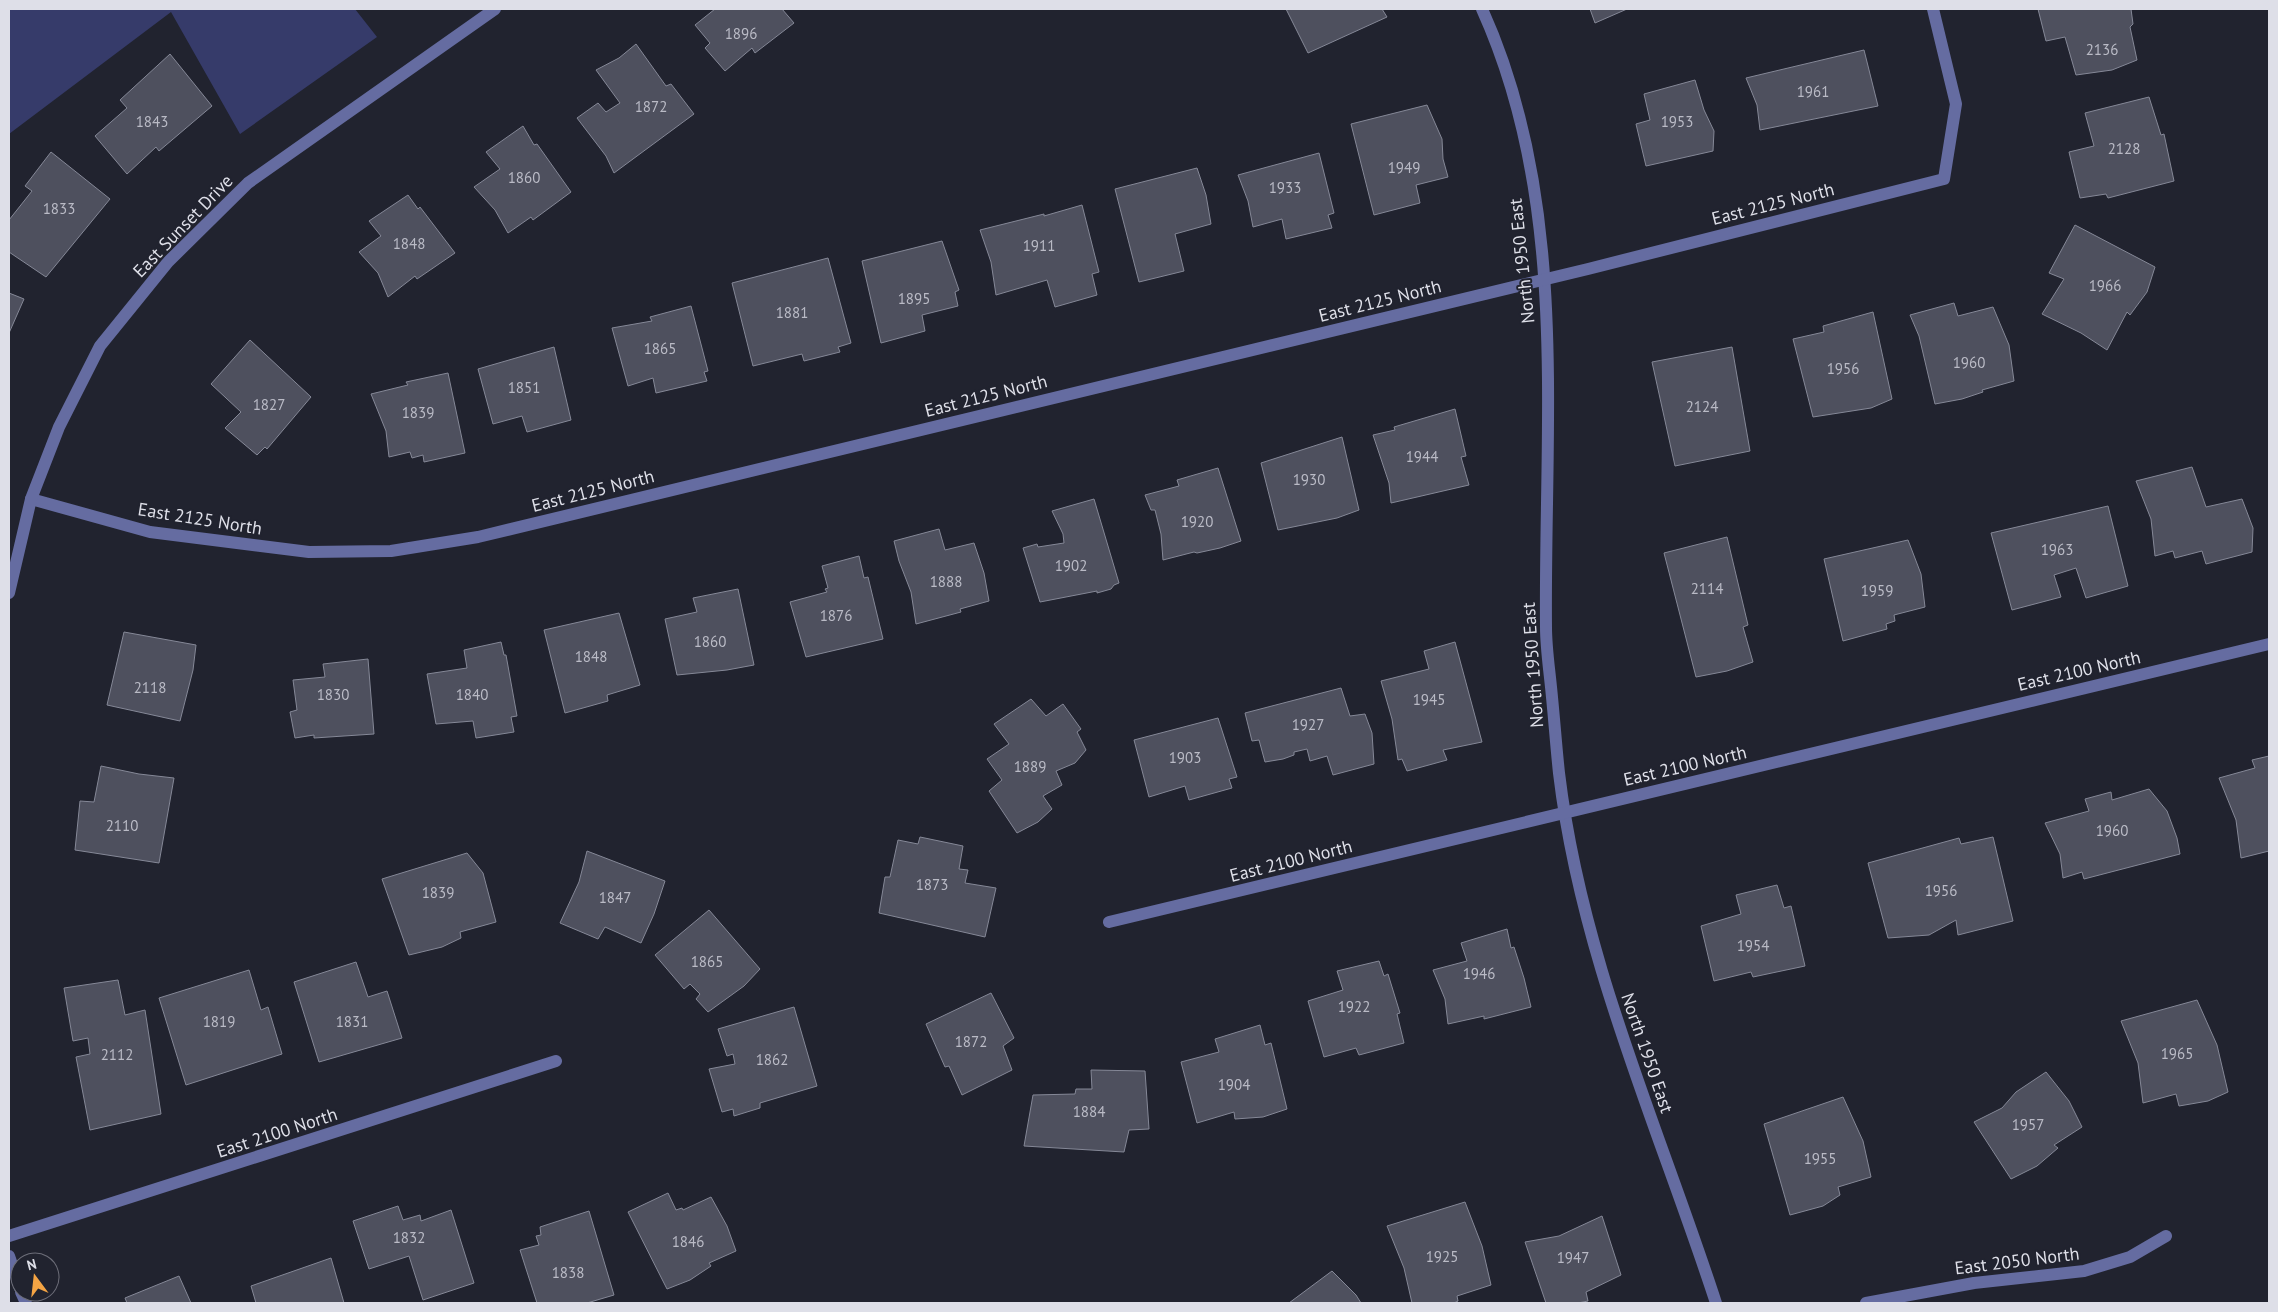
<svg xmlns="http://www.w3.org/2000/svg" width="2278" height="1312" font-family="'PT Sans',sans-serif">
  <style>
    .green { fill: #363b6a }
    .building { fill: #4e505e; stroke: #858897 }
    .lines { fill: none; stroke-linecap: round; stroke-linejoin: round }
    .minor { stroke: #656ca1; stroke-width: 12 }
    .labels { text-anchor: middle; stroke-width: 4; stroke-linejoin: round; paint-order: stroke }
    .number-label { font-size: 15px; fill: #babbc6 }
    .street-label { font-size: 18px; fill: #dedfe8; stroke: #21232f }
  </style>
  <rect width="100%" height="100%" fill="#21232f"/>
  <!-- green -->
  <path class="green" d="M9,9H355L377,37L240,134L171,12L9,134Z"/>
  <!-- building -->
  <g class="building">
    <path d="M715,9H782L794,23L755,53L752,48L725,71L705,48L710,43L695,25Z"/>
    <path d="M1286,9H1382L1387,17L1308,53Z"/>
    <path d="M1590,9H1627L1595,23Z"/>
    <path d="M2038,9H2131L2133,24L2130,27L2137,60L2112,70L2076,75L2065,37L2046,41Z"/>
    <path d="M636,44L666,86L671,84L694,114L614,173L606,156L577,118L598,103L606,112L620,103L596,70L619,58Z"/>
    <path d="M1864,50L1878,106L1760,130L1757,105L1746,78Z"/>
    <path d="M170,54L212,106L159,151L156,147L127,174L95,136L127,108L120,100Z"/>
    <path d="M1695,80L1704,110L1714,131L1713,151L1646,166L1636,124L1650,120L1644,94Z"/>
    <path d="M2149,97L2161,135L2164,134L2174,181L2108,198L2106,194L2080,198L2069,152L2094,146L2085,113Z"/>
    <path d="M1427,105L1442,139L1443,159L1448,177L1416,185L1420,203L1374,215L1351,124Z"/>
    <path d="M523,126L534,145L537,144L571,192L533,220L531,217L508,233L495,210L474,187L500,169L486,152Z"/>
    <path d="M51,152L110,199L46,277L9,252V220L32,191L25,186Z"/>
    <path d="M1319,153L1334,213L1328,215L1332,228L1286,239L1282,219L1253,227L1248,201L1238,175Z"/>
    <path d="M1197,168L1206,195L1211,224L1175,234L1184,271L1139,282L1115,189Z"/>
    <path d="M408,195L418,209L420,207L455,253L417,279L415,276L388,297L378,273L359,252L381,236L369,221Z"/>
    <path d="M1082,205L1099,272L1092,274L1097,295L1055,307L1047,280L996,295L991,262L980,230L1044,214V216Z"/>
    <path d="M2075,225L2155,267L2147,292L2130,315L2127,312L2107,350L2081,333L2042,314L2064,279L2049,273Z"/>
    <path d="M942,241L959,290L955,292L958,306L922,315L925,331L881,343L862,261Z"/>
    <path d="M828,258L851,343L838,347L840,352L804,361L802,354L753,366L732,283Z"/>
    <path d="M9,293L24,299L9,333Z"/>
    <path d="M1954,303L1958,316L1993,307L2009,345L2014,381L1982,390L1983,392L1962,399L1935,404L1919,336L1910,315Z"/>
    <path d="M691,306L708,371L704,372L707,381L656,393L653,378L628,386L612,328L652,321L650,317Z"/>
    <path d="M1873,312L1892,399L1871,408L1813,417L1793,339L1824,332L1823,326Z"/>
    <path d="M250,340L311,397L267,449L265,447L257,455L225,428L241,412L211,384Z"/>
    <path d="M554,347L571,420L527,432L522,416L493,424L478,369Z"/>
    <path d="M1732,347L1750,451L1675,466L1652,362Z"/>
    <path d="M448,373L465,453L424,462L423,455L412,458L410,452L389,457L386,431L371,394L408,385L406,382Z"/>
    <path d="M1455,409L1466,456L1461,457L1469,485L1391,503L1389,483L1373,435L1395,430L1394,427Z"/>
    <path d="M1342,437L1359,510L1337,518L1278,530L1261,463Z"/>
    <path d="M2192,467L2206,507L2242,499L2253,528L2252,552L2206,564L2202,551L2175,558L2173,551L2155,556L2151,519L2136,481Z"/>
    <path d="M1218,468L1241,541L1220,548L1197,553L1194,552L1163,560L1161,534L1155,510H1151L1145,495L1179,486L1177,480Z"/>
    <path d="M1094,499L1119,583L1114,585L1111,589L1097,593V591L1040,602L1023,548L1037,544L1038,547L1064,543L1063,534L1052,511Z"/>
    <path d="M2108,506L2128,586L2086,598L2076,568L2054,575L2061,597L2012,610L1991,533Z"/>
    <path d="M939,529L945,550L974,543L984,573L989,601L960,609L961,612L916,624L911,592L899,561L894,541Z"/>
    <path d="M1727,537L1748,625L1743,627L1753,662L1727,671L1696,677L1664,553Z"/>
    <path d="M1908,540L1921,574L1925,607L1894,615L1895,621L1886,624L1887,629L1843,641L1824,559Z"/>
    <path d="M859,556L864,578L868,577L883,639L806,657L790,602L827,592L825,589L828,588L822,566Z"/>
    <path d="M738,589L754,665L727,670L677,675L665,619L697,612L693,598Z"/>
    <path d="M619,613L640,685L607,695L608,701L565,713L544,630Z"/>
    <path d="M124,632L196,645L193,670L180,721L107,705Z"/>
    <path d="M501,642L504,655H506L517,716L511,717L514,732L476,738L473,721L436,724L427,674L467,668L464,650Z"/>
    <path d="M1455,642L1482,742L1443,750L1447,760L1407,771L1402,759L1398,760L1392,719L1381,681L1429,669L1424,651Z"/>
    <path d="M368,659L374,734L314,738V735L295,738L290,712L297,710L293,680L325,677L323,664Z"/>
    <path d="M1341,688L1350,716L1365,714L1372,733L1374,764L1333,775L1327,756L1310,761L1307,749L1294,752V755L1283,759L1265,762L1259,740L1252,741L1245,713Z"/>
    <path d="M1031,699L1046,716L1063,704L1081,729L1077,732L1086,750L1075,763L1056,771L1062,785L1043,796L1052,809L1038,822L1017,833L989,791L1002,780L987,759L1009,744L994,724Z"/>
    <path d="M1218,718L1237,777L1229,779L1232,788L1189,800L1185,786L1149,797L1134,740Z"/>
    <path d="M2269,756V851L2241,858L2236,820L2219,778L2255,768L2252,760Z"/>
    <path d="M101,766L139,774L174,778L159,863L75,850L80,801L94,802Z"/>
    <path d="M2149,789L2167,811L2177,838L2180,854L2084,879L2082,872L2063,878L2060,854L2045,823L2089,811L2085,799L2111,792L2112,800Z"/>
    <path d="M920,837L963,846L959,869L968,870L965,883L996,888L985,937L879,913L885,877H890L898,840L918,844Z"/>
    <path d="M1993,837L2013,921L1958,935L1956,920L1929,935L1888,938L1868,863L1959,838L1961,844Z"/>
    <path d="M587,851L665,881L654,914L641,943L605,927L598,939L560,923L579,882Z"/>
    <path d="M467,853L483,873L496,922L460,932L461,938L442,947L409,955L382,879Z"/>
    <path d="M1777,885L1784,908L1791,906L1805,966L1753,977L1751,972L1714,981L1701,926L1741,914L1736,895Z"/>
    <path d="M709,910L760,969L744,986L708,1012L696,999L700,994L690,984L684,989L655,955Z"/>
    <path d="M1507,929L1511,948L1514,947L1524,978L1531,1007L1484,1019V1016L1448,1024L1445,999L1433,970L1467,961L1461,943Z"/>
    <path d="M1379,961L1384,976L1388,974L1400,1013L1397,1014L1404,1043L1359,1055L1356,1048L1324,1057L1308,1001L1343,990L1337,971Z"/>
    <path d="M356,962L368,997L387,991L402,1038L319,1062L294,982Z"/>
    <path d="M249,970L261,1010L268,1007L282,1054L186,1085L159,998Z"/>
    <path d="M118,980L125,1015L145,1010L161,1114L90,1130L76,1057L90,1054L88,1038L73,1041L64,988Z"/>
    <path d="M991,993L1014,1038L1003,1046L1012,1070L962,1095L949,1066L945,1067L926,1024Z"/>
    <path d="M2197,1000L2217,1045L2228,1092L2208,1101L2179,1106L2176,1094L2143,1103L2138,1063L2121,1021Z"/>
    <path d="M794,1007L817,1086L760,1103V1108L734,1116L733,1109L722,1112L709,1069L735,1064L733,1054L727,1056L718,1029Z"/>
    <path d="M1260,1025L1265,1045L1271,1043L1287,1109L1263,1117L1235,1119L1234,1112L1197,1123L1181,1062L1219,1052L1215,1039Z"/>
    <path d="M1091,1070L1145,1071L1149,1129L1129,1130L1124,1152L1024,1146L1033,1095L1075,1094L1076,1089H1092Z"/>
    <path d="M2046,1072L2069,1101L2082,1127L2054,1145L2058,1148L2037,1166L2011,1179L1974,1122L2002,1108L2016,1092Z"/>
    <path d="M1843,1097L1863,1141L1871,1177L1838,1187L1840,1195L1823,1206L1790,1215L1764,1124Z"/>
    <path d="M668,1193L676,1210L682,1208L683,1210L711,1197L727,1226L736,1251L709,1263L711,1266L690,1280L667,1289L628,1212Z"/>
    <path d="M1465,1202L1482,1246L1491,1285L1457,1296L1458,1301L1454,1303H1412L1404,1268L1387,1226Z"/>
    <path d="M398,1206L403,1220L420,1215L421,1221L451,1210L474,1283L423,1300L409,1256L369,1269L353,1221Z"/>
    <path d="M589,1211L614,1295L587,1303H537L520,1250L539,1245L536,1236L541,1235L540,1227Z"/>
    <path d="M1602,1216L1621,1275L1586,1292L1588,1301L1578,1303H1546L1525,1242L1559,1236Z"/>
    <path d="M331,1258L344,1303H256L251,1286Z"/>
    <path d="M1332,1271L1356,1295L1361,1303H1289Z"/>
    <path d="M179,1276L191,1303H127L125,1298Z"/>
  </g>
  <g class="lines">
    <!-- minor -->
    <g class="minor">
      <path d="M1482,9C1570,203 1544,421 1546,627C1546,647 1549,667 1551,687C1554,716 1556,745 1559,773C1581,958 1659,1128 1716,1303"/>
      <path d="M31,499L150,532L309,552L391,551L478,537L1588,269L1944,179L1956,104L1933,9"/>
      <path d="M9,593L31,499L59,427L100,346L168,262L248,183L495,9"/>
      <path d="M1109,922L2269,644"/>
      <path d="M9,1236L556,1061"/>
      <path d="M9,1256L20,1288"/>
      <path d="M21,1292L26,1303"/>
      <path d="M1866,1303L1974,1283L2084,1271L2130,1257L2166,1236"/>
    </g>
  </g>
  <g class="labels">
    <!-- number labels -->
    <g class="number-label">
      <text x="741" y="39">1896</text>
      <text x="2102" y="55">2136</text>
      <text x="1813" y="97">1961</text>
      <text x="651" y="112">1872</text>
      <text x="152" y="127">1843</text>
      <text x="1677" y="127">1953</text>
      <text x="2124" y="154">2128</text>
      <text x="1404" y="173">1949</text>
      <text x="524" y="183">1860</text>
      <text x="1285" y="193">1933</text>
      <text x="59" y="214">1833</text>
      <text x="409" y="249">1848</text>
      <text x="1039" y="251">1911</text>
      <text x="2105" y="291">1966</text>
      <text x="914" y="304">1895</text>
      <text x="792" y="318">1881</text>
      <text x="660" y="354">1865</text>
      <text x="1969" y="368">1960</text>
      <text x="1843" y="374">1956</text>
      <text x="524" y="393">1851</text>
      <text x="269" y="410">1827</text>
      <text x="1702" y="412">2124</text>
      <text x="418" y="418">1839</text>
      <text x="1422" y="462">1944</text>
      <text x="1309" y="485">1930</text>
      <text x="1197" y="527">1920</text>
      <text x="2057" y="555">1963</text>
      <text x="1071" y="571">1902</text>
      <text x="946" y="587">1888</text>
      <text x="1707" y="594">2114</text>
      <text x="1877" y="596">1959</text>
      <text x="836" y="621">1876</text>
      <text x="710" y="647">1860</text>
      <text x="591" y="662">1848</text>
      <text x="150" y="693">2118</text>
      <text x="333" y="700">1830</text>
      <text x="472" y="700">1840</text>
      <text x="1429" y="705">1945</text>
      <text x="1308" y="730">1927</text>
      <text x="1185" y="763">1903</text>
      <text x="1030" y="772">1889</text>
      <text x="122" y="831">2110</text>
      <text x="2112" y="836">1960</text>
      <text x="932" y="890">1873</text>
      <text x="1941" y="896">1956</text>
      <text x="438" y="898">1839</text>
      <text x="615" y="903">1847</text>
      <text x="1753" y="951">1954</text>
      <text x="707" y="967">1865</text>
      <text x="1479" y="979">1946</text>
      <text x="1354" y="1012">1922</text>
      <text x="219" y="1027">1819</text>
      <text x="352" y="1027">1831</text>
      <text x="971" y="1047">1872</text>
      <text x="2177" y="1059">1965</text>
      <text x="117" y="1060">2112</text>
      <text x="772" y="1065">1862</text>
      <text x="1234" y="1090">1904</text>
      <text x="1089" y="1117">1884</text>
      <text x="2028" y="1130">1957</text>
      <text x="1820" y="1164">1955</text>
      <text x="409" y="1243">1832</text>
      <text x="688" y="1247">1846</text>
      <text x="1442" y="1262">1925</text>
      <text x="1573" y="1263">1947</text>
      <text x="568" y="1278">1838</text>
    </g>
    <!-- street labels -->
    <g class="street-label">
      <text transform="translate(1773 204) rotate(-14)" y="6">East 2125 North</text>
      <text transform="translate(183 226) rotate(-46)" y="6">East Sunset Drive</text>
      <text transform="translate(1522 261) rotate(-96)" y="6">North 1950 East</text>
      <text transform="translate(1380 301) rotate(-14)" y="6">East 2125 North</text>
      <text transform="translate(986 396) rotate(-14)" y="6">East 2125 North</text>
      <text transform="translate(593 491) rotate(-14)" y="6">East 2125 North</text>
      <text transform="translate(200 519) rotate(9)" y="6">East 2125 North</text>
      <text transform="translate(1533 665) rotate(-94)" y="6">North 1950 East</text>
      <text transform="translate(2079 671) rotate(-13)" y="6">East 2100 North</text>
      <text transform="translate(1685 766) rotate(-13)" y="6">East 2100 North</text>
      <text transform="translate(1291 861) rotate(-14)" y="6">East 2100 North</text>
      <text transform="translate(1647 1053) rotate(71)" y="6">North 1950 East</text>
      <text transform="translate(277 1133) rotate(-18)" y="6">East 2100 North</text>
      <text transform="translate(2017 1261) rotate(-7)" y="6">East 2050 North</text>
    </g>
  </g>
  <!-- border -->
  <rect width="2278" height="1312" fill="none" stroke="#dedfe8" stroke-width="20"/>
  <!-- north arrow -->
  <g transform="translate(35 1277) rotate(345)"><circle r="24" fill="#21232f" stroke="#6d6e79"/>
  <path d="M0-4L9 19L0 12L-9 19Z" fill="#f4a444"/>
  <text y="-8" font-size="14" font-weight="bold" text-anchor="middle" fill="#dedfe8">N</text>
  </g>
</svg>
